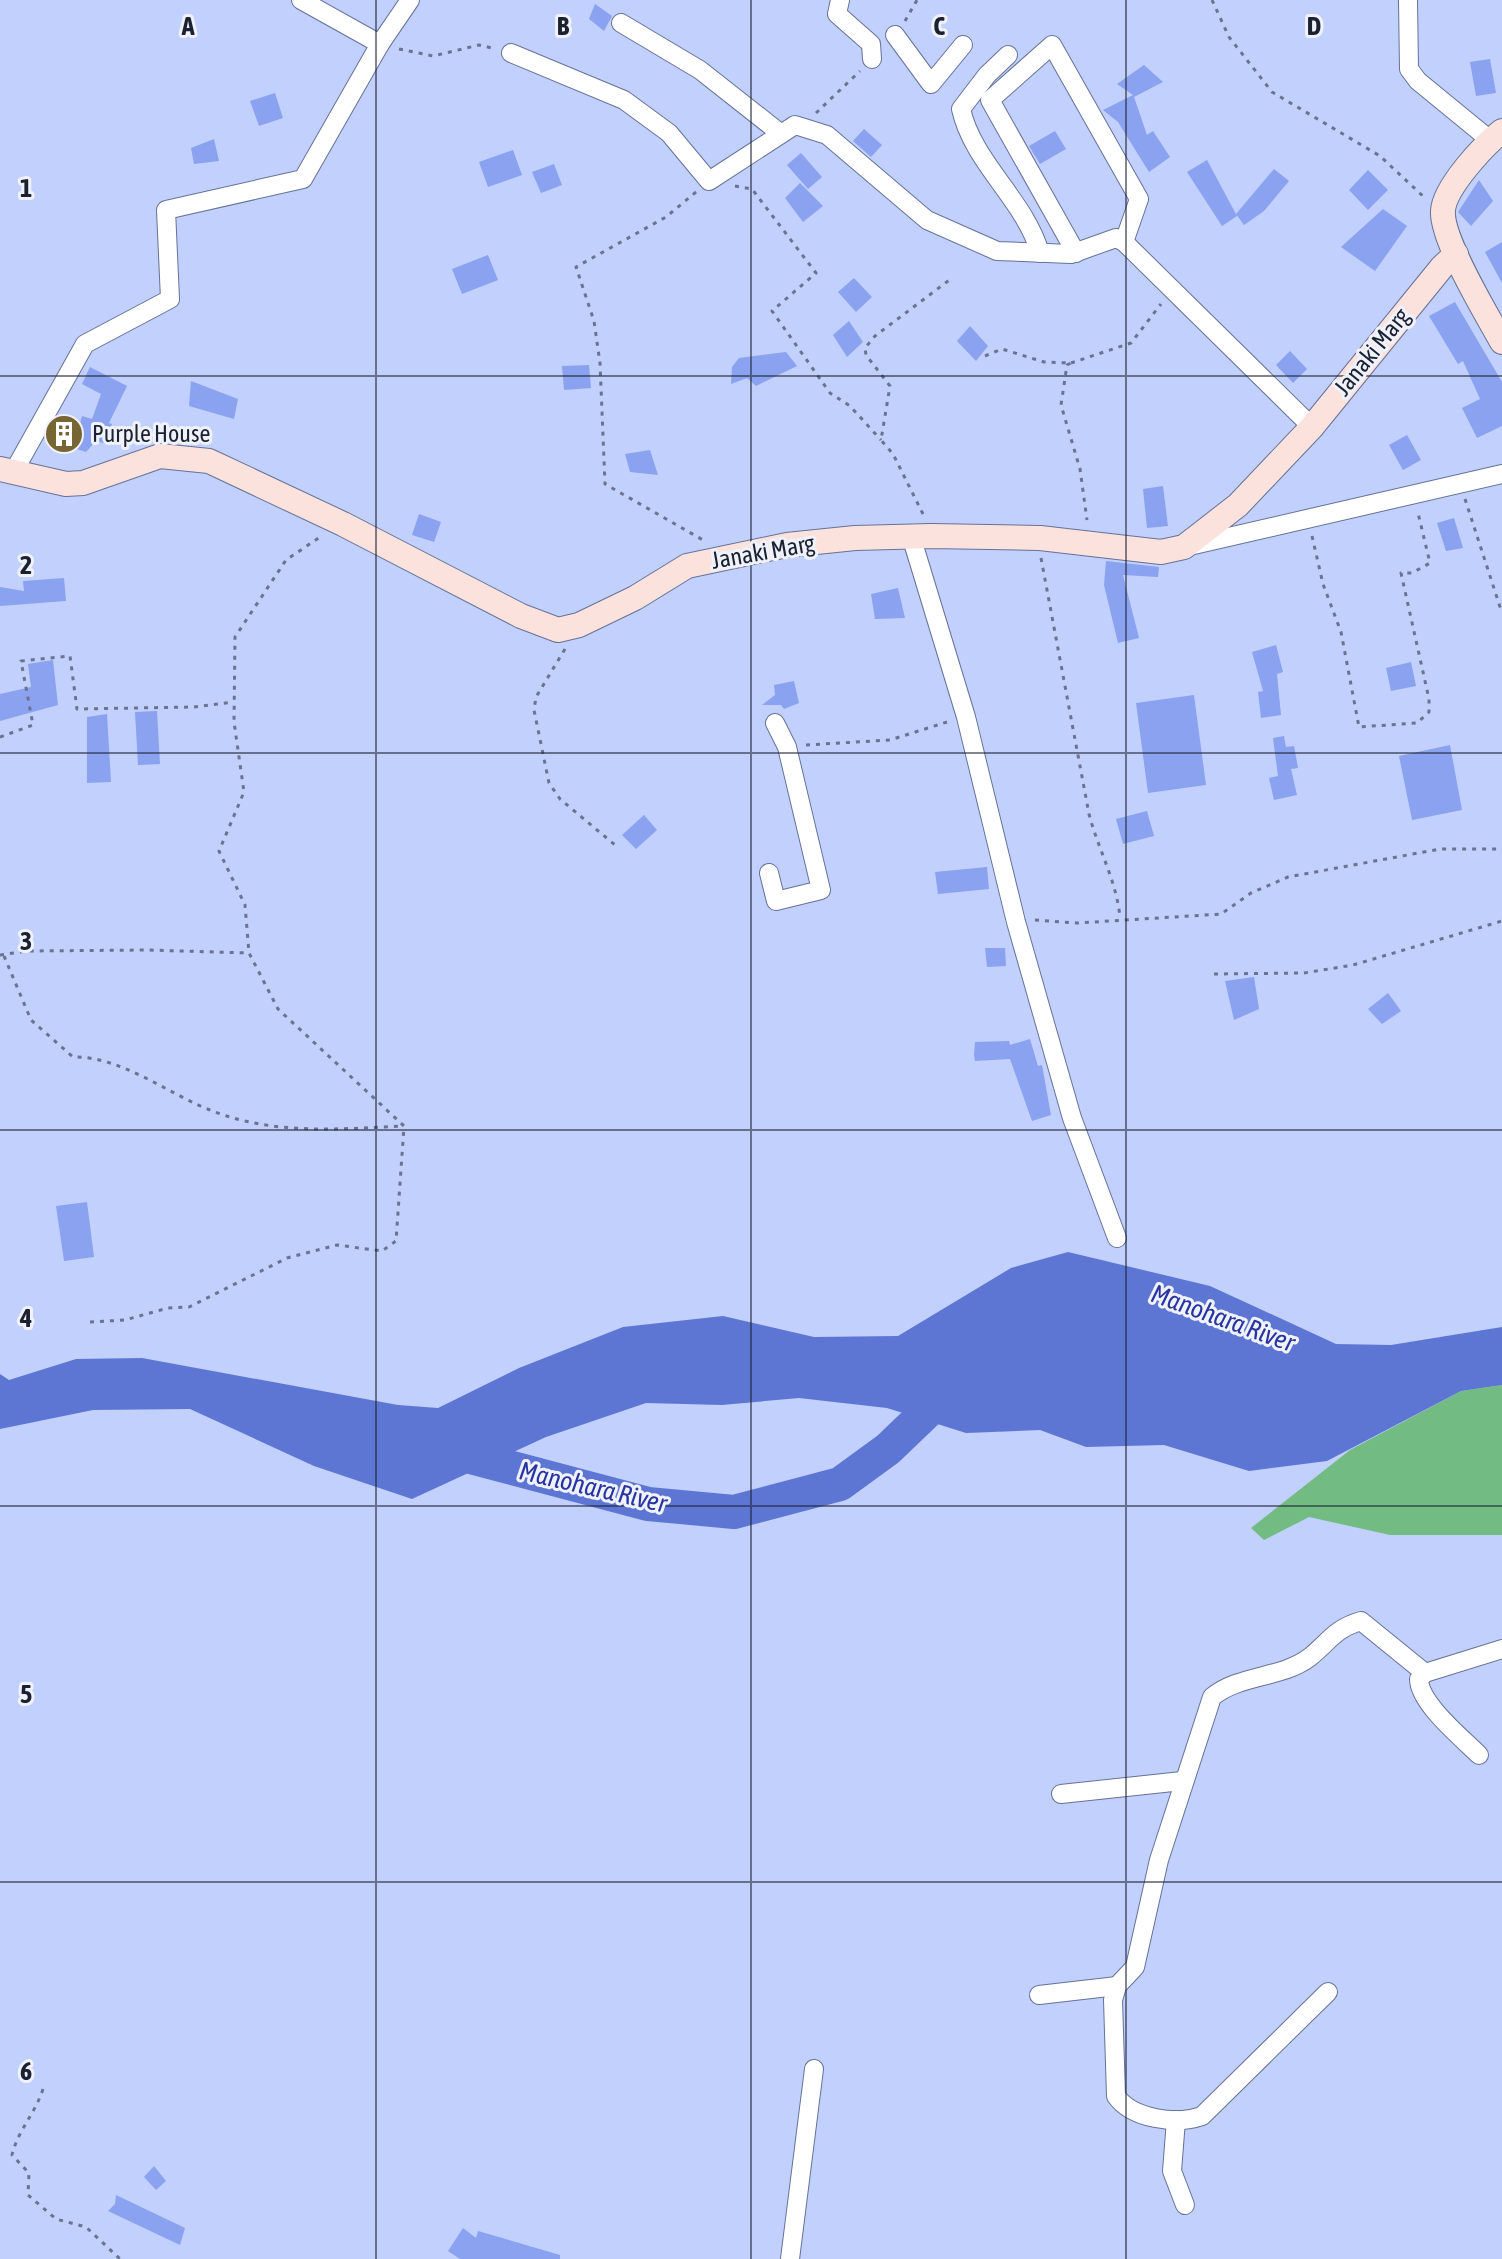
<svg xmlns="http://www.w3.org/2000/svg" width="1502" height="2259" font-family="'Asap Condensed',sans-serif">
  <style>
    .green { fill: #72bc83 }
    .water { fill: #5d76d3 }
    .lines { fill: none; stroke-linecap: round; stroke-linejoin: round }
    .river { stroke: #5d76d3; stroke-width: 34 }
    .building { fill: #8aa2ef }
    .street-casing { stroke: #657299; stroke-width: 20 }
    .secondary-casing { stroke: #657299; stroke-width: 26 }
    .path { stroke: #6a7391; stroke-width: 3; stroke-dasharray: 4 6; stroke-linecap: butt }
    .street { stroke: #fff; stroke-width: 18 }
    .secondary { stroke: #fce2dd; stroke-width: 24 }
    .grid { fill: none; stroke: #1c2131; stroke-width: 2; stroke-opacity: 0.55 }
    .labels { text-anchor: middle; stroke-width: 6; stroke-linejoin: round; paint-order: stroke }
    .street-label { font-size: 24px; fill: #1c2131; stroke: #eff2fb }
    .poi-label { font-size: 24px; fill: #1c2131; stroke: #eff2fb; text-anchor: start }
    .water-label { font-size: 26px; font-style: italic; fill: #2734a1; stroke: #eff2fb }
    .grid-label { font-size: 26px; text-anchor: middle; font-weight: bold; fill: #1c2131; stroke: #eff2fb; stroke-width: 6; stroke-linejoin: round; paint-order: stroke }
  </style>
  <rect width="100%" height="100%" fill="#c1d0fc"/>
  <!-- green -->
  <path class="green" d="M1502,1385V1535H1390L1309,1517L1264,1540L1251,1528L1350,1450L1461,1391Z"/>
  <!-- water -->
  <path class="water" d="M1068,1252L1210,1286L1336,1344L1391,1345L1502,1327V1385L1461,1391L1327,1461L1249,1471L1164,1445L1086,1447L1040,1430L966,1433L887,1408L799,1398L722,1405L646,1403L546,1437L412,1499L314,1466L190,1409L93,1410L0,1429V1374L9,1380L76,1359L142,1358L398,1405L438,1408L519,1368L623,1327L723,1316L814,1337L898,1336L1011,1268Z"/>
  <g class="lines">
    <!-- river -->
    <path class="river" d="M448,1451L648,1504L734,1512L840,1484L888,1449L935,1404L945,1382"/>
  </g>
  <!-- building -->
  <g class="building">
    <path d="M595,4L612,16L604,31L589,19Z"/>
    <path d="M1490,59L1496,93L1476,96L1470,62Z"/>
    <path d="M1144,65L1163,82L1134,97L1147,135L1153,131L1170,157L1149,172L1118,122L1103,110L1133,95L1117,84Z"/>
    <path d="M275,93L283,118L259,126L250,101Z"/>
    <path d="M864,129L882,145L871,157L853,141Z"/>
    <path d="M1055,131L1066,149L1040,164L1029,146Z"/>
    <path d="M214,139L219,161L194,164L191,148Z"/>
    <path d="M513,150L522,175L488,187L479,162Z"/>
    <path d="M801,153L822,177L808,189L787,165Z"/>
    <path d="M1207,160L1237,216L1222,226L1187,172Z"/>
    <path d="M554,164L562,185L541,193L532,172Z"/>
    <path d="M1274,169L1289,181L1264,211L1244,225L1236,214Z"/>
    <path d="M1368,170L1388,190L1368,210L1349,190Z"/>
    <path d="M1479,180L1493,201L1471,226L1458,212Z"/>
    <path d="M800,183L823,206L803,222L785,198Z"/>
    <path d="M1383,209L1407,226L1375,271L1341,247Z"/>
    <path d="M1502,242V283L1485,252Z"/>
    <path d="M488,255L498,280L462,294L452,269Z"/>
    <path d="M854,278L872,297L856,312L838,292Z"/>
    <path d="M1455,302L1502,382V426L1477,438L1462,408L1480,399L1463,361L1458,364L1429,316Z"/>
    <path d="M849,321L863,342L847,357L833,335Z"/>
    <path d="M970,326L988,346L976,361L957,341Z"/>
    <path d="M1290,351L1307,369L1293,383L1276,365Z"/>
    <path d="M786,352L797,366L756,386L747,378L731,384L732,367L739,358Z"/>
    <path d="M589,365L591,388L564,390L562,366Z"/>
    <path d="M90,367L127,386L109,423L112,424L107,444L96,441L86,452L71,447L70,452H57L47,444L55,423L63,425L64,421L79,427L82,416L92,419L101,394L82,384Z"/>
    <path d="M191,381L238,399L234,419L189,406Z"/>
    <path d="M1407,435L1421,460L1403,470L1389,445Z"/>
    <path d="M650,450L658,475L630,472L625,454Z"/>
    <path d="M1163,486L1168,526L1147,528L1143,489Z"/>
    <path d="M419,514L441,522L434,542L412,535Z"/>
    <path d="M1454,518L1463,548L1446,551L1437,523Z"/>
    <path d="M1106,561L1159,567L1158,577L1123,575L1139,638L1118,643L1104,585Z"/>
    <path d="M64,578L66,601L0,606V587L24,591L23,581Z"/>
    <path d="M898,588L905,618L875,619L871,594Z"/>
    <path d="M1276,645L1283,672L1277,674L1281,715L1261,718L1258,692L1263,691L1252,652Z"/>
    <path d="M53,660L58,705L0,721V694L31,687L28,664Z"/>
    <path d="M1411,662L1416,686L1391,691L1386,668Z"/>
    <path d="M794,681L799,703L784,709L781,705H762L775,695L774,685Z"/>
    <path d="M1194,695L1206,785L1148,793L1136,703Z"/>
    <path d="M157,711L160,764L138,765L135,712Z"/>
    <path d="M107,714L111,782L87,783V717Z"/>
    <path d="M1284,736L1286,747L1294,746L1298,768L1291,769L1297,795L1274,800L1269,778L1278,776L1273,738Z"/>
    <path d="M1450,745L1462,810L1412,820L1399,756Z"/>
    <path d="M1147,811L1154,836L1123,844L1116,819Z"/>
    <path d="M644,815L657,830L636,849L622,835Z"/>
    <path d="M987,867L989,889L938,894L935,872Z"/>
    <path d="M985,948H1005L1006,966L987,967Z"/>
    <path d="M1254,977L1259,1009L1234,1020L1225,981Z"/>
    <path d="M1388,993L1401,1011L1382,1024L1368,1009Z"/>
    <path d="M1030,1039L1038,1066L1042,1065L1051,1115L1032,1121L1010,1059L975,1061L974,1055L975,1042L1009,1041L1010,1045Z"/>
    <path d="M87,1202L94,1257L64,1261L56,1206Z"/>
    <path d="M154,2166L166,2181L156,2190L144,2177Z"/>
    <path d="M116,2195L185,2228L180,2245L108,2211L115,2204Z"/>
    <path d="M463,2228L476,2238L478,2231L560,2255V2259H460L448,2251Z"/>
  </g>
  <g class="lines">
    <defs>
      <g id="street">
        <path d="M301,0L380,44"/>
        <path d="M840,0L837,14L871,44L872,59"/>
        <path d="M1408,0L1409,69L1418,81L1490,140"/>
        <path d="M621,23L700,70L780,133"/>
        <path d="M895,35L931,84L963,45"/>
        <path d="M511,53L624,100L669,133L709,181L795,125L827,135L927,220L997,251L1071,254L1116,238L1124,242L1312,427"/>
        <path d="M1008,55L987,75L961,109C973,163 1025,200 1040,253"/>
        <path d="M1076,253L990,100L1052,45L1139,199L1124,242"/>
        <path d="M14,471L85,344L170,299L166,210L303,179L380,44L410,0"/>
        <path d="M911,536L966,717L1016,922L1072,1118L1117,1238"/>
        <path d="M1185,547L1502,474"/>
        <path d="M769,873L776,901L821,890L787,747L775,723"/>
        <path d="M1479,1755C1462,1738 1419,1703 1419,1679L1425,1673L1502,1649"/>
        <path d="M1061,1794L1182,1781"/>
        <path d="M1328,1992L1202,2116C1176,2125 1132,2119 1116,2096L1113,2000L1117,1986L1135,1967L1159,1860L1212,1697C1240,1674 1281,1679 1310,1657C1330,1641 1334,1629 1361,1621L1425,1673"/>
        <path d="M1039,1995L1117,1986"/>
        <path d="M1176,2120L1172,2171L1185,2205"/>
        <path d="M790,2259L814,2069"/>
      </g>
      <g id="secondary">
        <path d="M1502,131C1484,145 1444,188 1443,211C1441,239 1487,315 1502,342"/>
        <path d="M0,469L66,484L83,483L160,456L209,461L343,524L521,616L558,630L579,625L635,598L687,566L787,545L855,538L931,536L1040,538L1161,552L1184,547L1238,505L1312,427L1442,267L1456,254"/>
      </g>
    </defs>
    <!-- street casing -->
    <use href="#street" class="street-casing"/>
    <!-- secondary casing -->
    <use href="#secondary" class="secondary-casing"/>
    <!-- path -->
    <g class="path">
      <path d="M1212,0L1229,37L1272,92L1380,156L1425,198"/>
      <path d="M905,21L917,0"/>
      <path d="M399,49L433,56L479,45L492,48"/>
      <path d="M816,113L860,71"/>
      <path d="M735,186L752,189L816,273L772,311L830,393L850,406L881,440"/>
      <path d="M696,192L666,217L576,267L594,321L600,363L605,484L703,540"/>
      <path d="M985,356L1002,349L1044,362L1071,363L1067,365L1061,405L1080,469L1087,520"/>
      <path d="M1071,363L1131,343L1161,304"/>
      <path d="M1465,499L1502,613"/>
      <path d="M923,514L893,454L881,440L890,386L866,355L865,348L875,336L952,278"/>
      <path d="M1312,536L1323,584L1341,632L1359,727L1417,723L1429,712V699L1401,573H1412L1430,563L1418,513"/>
      <path d="M1041,558L1089,814C1098,849 1117,882 1120,918"/>
      <path d="M565,649L536,697L534,710L549,783L560,799L615,845"/>
      <path d="M0,737L33,725L21,661L70,656L77,709L194,707L233,702"/>
      <path d="M806,745L890,740L947,722"/>
      <path d="M1035,920L1077,923L1221,914L1251,893L1288,877L1440,849H1502"/>
      <path d="M0,955L27,951L147,950L249,953"/>
      <path d="M4,956L31,1020L73,1057C122,1056 169,1095 215,1112C277,1135 339,1129 404,1126"/>
      <path d="M1214,974L1304,973L1353,965L1502,921"/>
      <path d="M90,1322L125,1320L168,1308L189,1307L287,1258L337,1245L382,1251L396,1241L404,1126L278,1009L249,953L245,905L219,851L244,792L234,722L235,637L286,560L320,537"/>
      <path d="M43,2089C35,2114 18,2130 12,2155L29,2173L28,2195L56,2219L86,2227L120,2259"/>
    </g>
    <!-- street -->
    <use href="#street" class="street"/>
    <!-- secondary -->
    <use href="#secondary" class="secondary"/>
  </g>
  <!-- grid -->
  <path class="grid" d="M376,0V2259M751,0V2259M1126,0V2259M0,376H1502M0,753H1502M0,1130H1502M0,1506H1502M0,1882H1502"/>
  <!-- icons -->
  <defs>
    <symbol id="building-disc" viewBox="-11 -11 22 22"><circle r="9.5" fill="#776533" stroke="#eff2fb"/><path d="M-4-6H4V6H1V3H-1V6H-4ZM-2.5-4.3h1.7v1.8h-1.7ZM.8-4.3h1.7v1.8H.8ZM-2.5-1h1.7V.8h-1.7ZM.8-1h1.7V.8H.8Z" fill="#fff"/></symbol>
  </defs>
  <g fill-rule="evenodd">
    <use href="#building-disc" x="42" y="412" width="44" height="44"/>
  </g>
  <g class="labels">
    <!-- street labels -->
    <g class="street-label">
      <text transform="translate(1372 352) rotate(-51)" y="8">Janaki Marg</text>
      <text transform="translate(763 552) rotate(-10)" y="8">Janaki Marg</text>
    </g>
    <!-- poi labels -->
    <g class="poi-label">
      <text x="92" y="442">Purple House</text>
    </g>
    <!-- water labels -->
    <g class="water-label">
      <text transform="translate(1223 1318) rotate(20)" y="9">Manohara River</text>
      <text transform="translate(593 1487) rotate(13)" y="9">Manohara River</text>
    </g>
  </g>
  <g class="grid-label">
    <text x="188" y="35">A</text>
    <text x="563" y="35">B</text>
    <text x="939" y="35">C</text>
    <text x="1314" y="35">D</text>
    <text x="26" y="197">1</text>
    <text x="26" y="574">2</text>
    <text x="26" y="950">3</text>
    <text x="26" y="1327">4</text>
    <text x="26" y="1703">5</text>
    <text x="26" y="2080">6</text>
  </g>
</svg>
